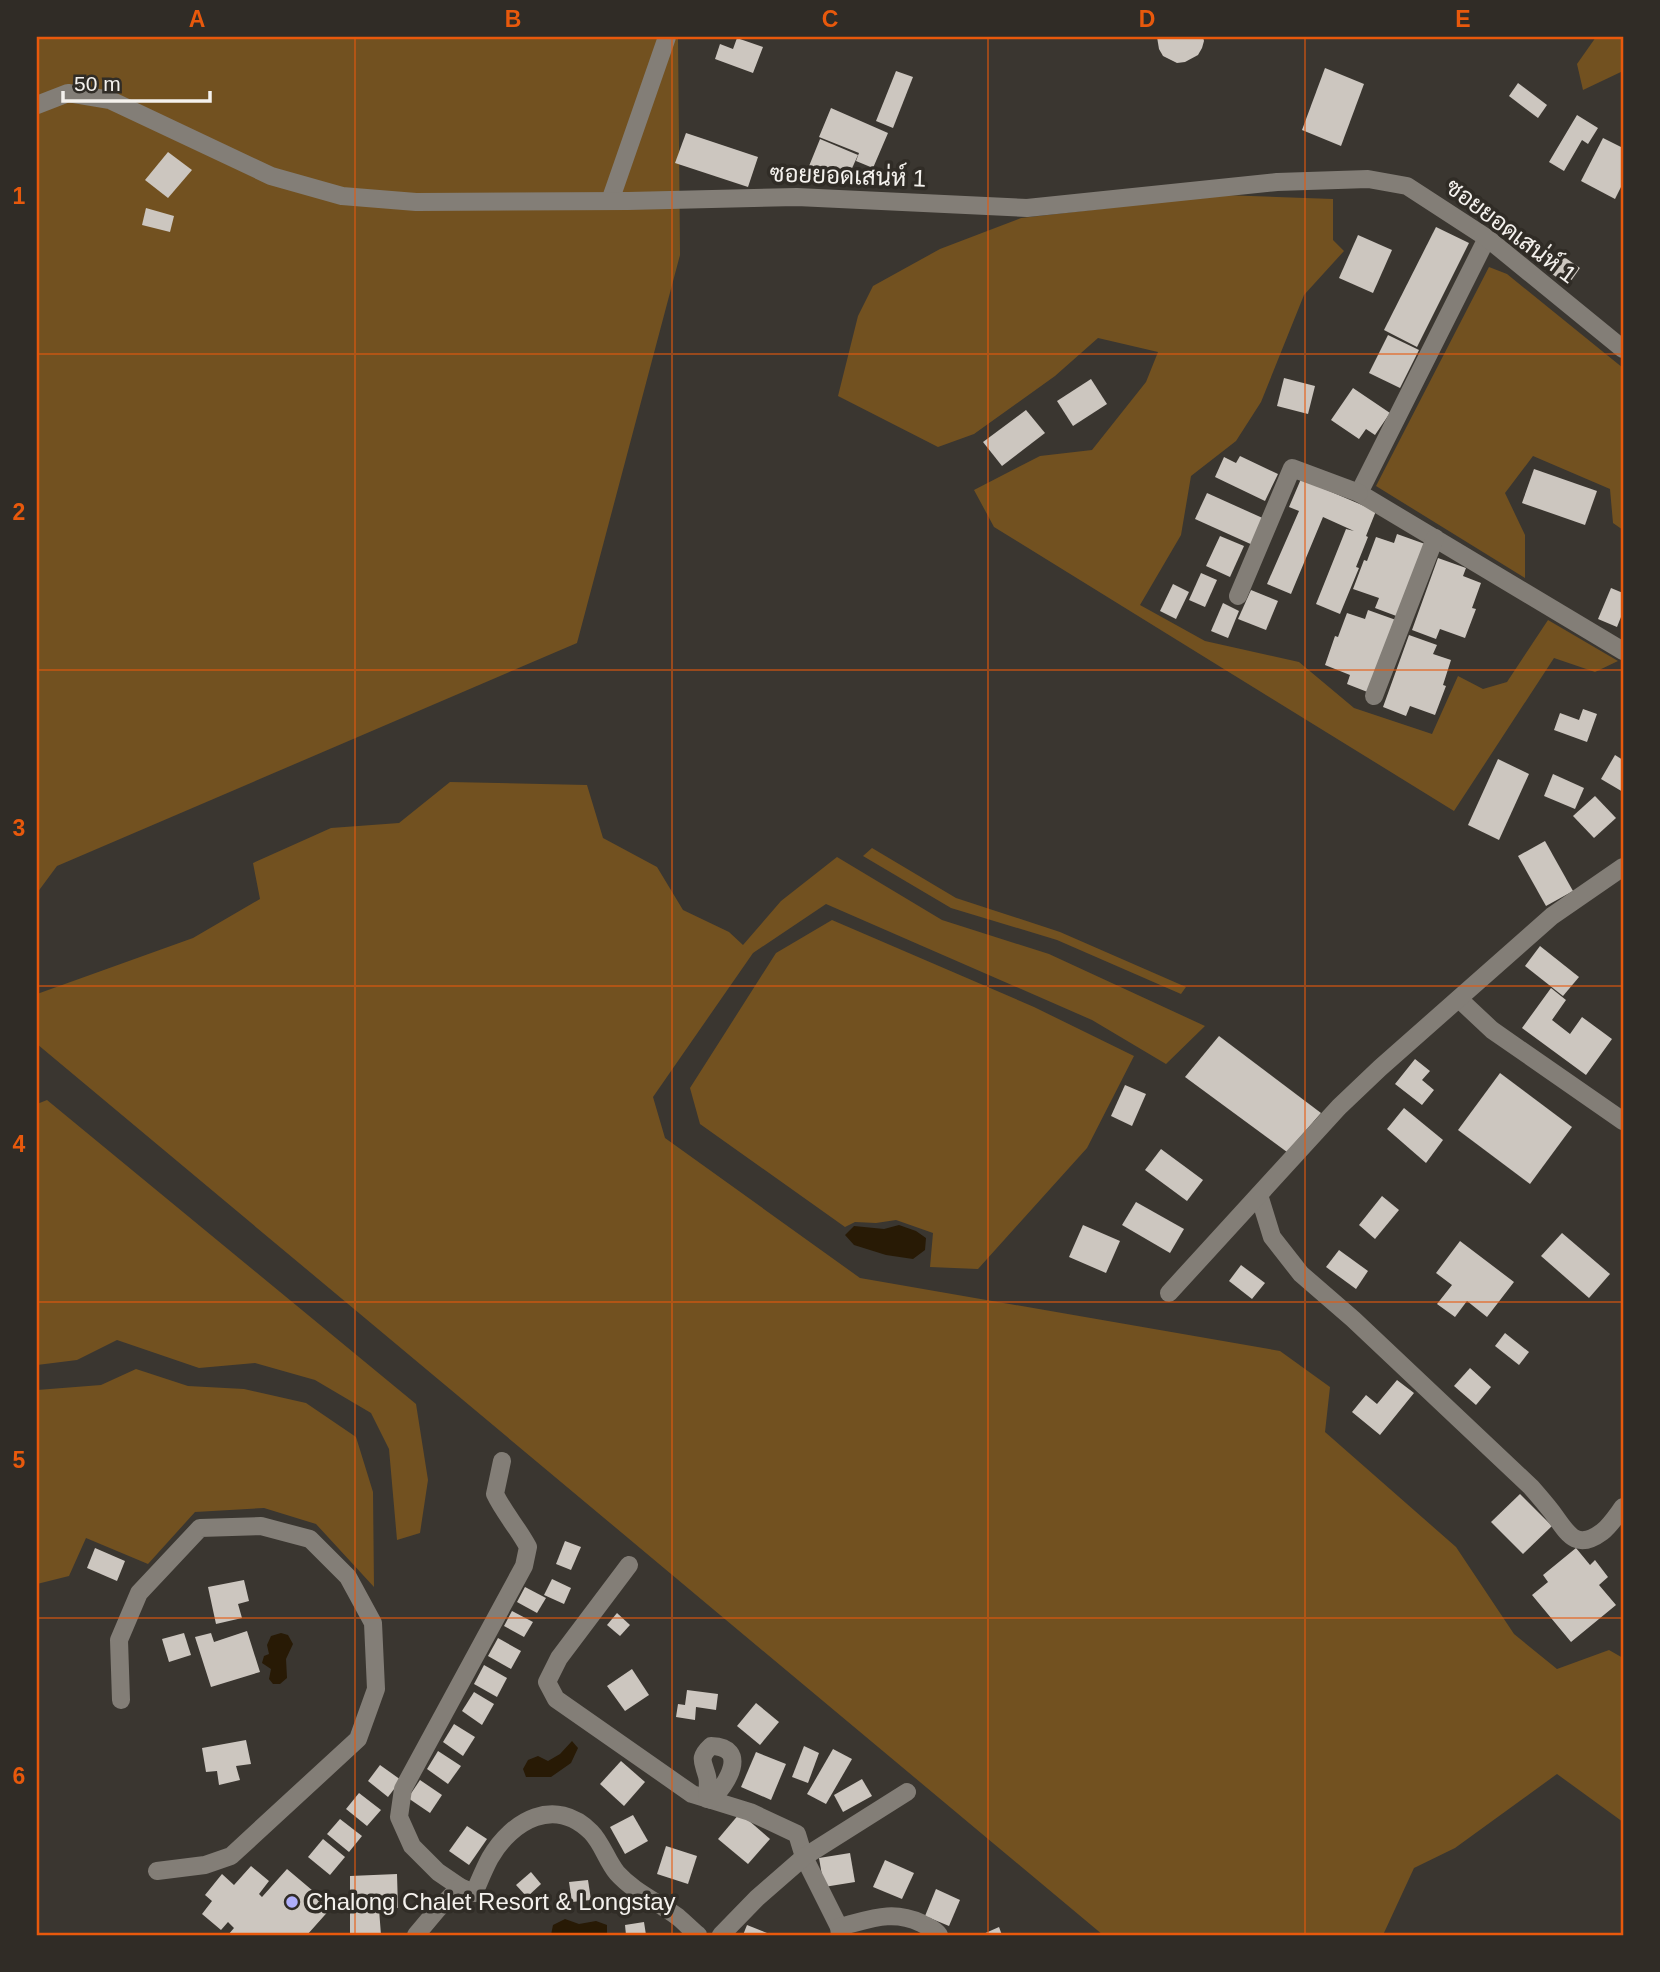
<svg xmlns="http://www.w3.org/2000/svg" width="1660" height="1972" font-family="Arial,Sarabun,sans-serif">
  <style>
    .green { fill: #725120 }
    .water { fill: #281a05 }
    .building { fill: #ccc6bf }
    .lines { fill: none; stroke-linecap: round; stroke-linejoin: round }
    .minor { stroke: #837e77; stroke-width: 18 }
    .tertiary { stroke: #837e77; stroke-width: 18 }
    .grid { fill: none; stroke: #e8590c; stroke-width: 2; stroke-opacity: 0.55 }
    .poi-dot { fill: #afaefa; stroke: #302c26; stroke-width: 2.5 }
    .labels { text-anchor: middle; stroke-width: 7; stroke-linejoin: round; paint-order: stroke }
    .street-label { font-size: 24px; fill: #f4f1ed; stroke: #302c26 }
    .poi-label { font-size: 24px; fill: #f4f1ed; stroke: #302c26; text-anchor: start }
    .neatline { fill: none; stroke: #e8590c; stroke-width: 2.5 }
    .grid-label { font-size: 23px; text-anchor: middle; font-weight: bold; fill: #e8590c }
  </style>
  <rect width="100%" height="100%" fill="#3a3630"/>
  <!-- green -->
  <g class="green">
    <path d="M37,37H678L680,255L577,643L57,866L37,893Z"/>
    <path d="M1596,37H1623V71L1583,90L1577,64Z"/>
    <path d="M1222,195L1333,199V240L1344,251L1304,295L1261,402L1236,441L1191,476L1181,535L1140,605L1205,641L1299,662L1354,708L1432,734L1458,676L1483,689L1507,682L1548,620L1618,661L1595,672L1554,658L1454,811L994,527L974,490L1040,456L1092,450L1146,382L1158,352L1098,338L1055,376L974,434L938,447L838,396L858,316L873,286L940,249L1021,218Z"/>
    <path d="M1489,267L1507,274L1623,368V530L1613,523L1610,489L1533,456L1505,493L1525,535V578L1376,486Z"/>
    <path d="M450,782L587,785L603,838L657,867L683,910L729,932L743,945L781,901L837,857L942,920L1049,954L1205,1026L1166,1064L1092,1020L826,904L753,953L653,1097L665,1138L860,1278L1280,1351L1330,1387L1325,1432L1456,1547L1514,1634L1557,1669L1609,1650L1623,1658V1822L1557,1774L1455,1848L1414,1868L1383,1935H1103L37,1044V994L193,938L260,899L253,863L331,828L399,823Z"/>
    <path d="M872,848L956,898L1060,932L1186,987L1181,994L1057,940L951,908L863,856Z"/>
    <path d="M832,920L1034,1007L1134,1056L1087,1148L978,1269L930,1267L933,1233L896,1220L876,1223L855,1222L845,1227L700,1124L690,1088L776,953Z"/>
    <path d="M47,1100L416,1404L428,1480L420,1533L397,1540L389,1449L371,1413L315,1380L255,1363L199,1368L117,1340L77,1360L37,1365V1104Z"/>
    <path d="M136,1369L188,1386L244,1389L306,1403L356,1437L373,1492L374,1587L316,1524L264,1508L195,1512L148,1564L86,1538L69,1576L37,1584V1390L101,1385Z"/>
  </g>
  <!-- water -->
  <g class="water">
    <path d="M899,1225L916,1231L926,1238L925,1250L913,1259L886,1255L854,1245L845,1235L854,1226L884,1229Z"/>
    <path d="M281,1633L288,1635L293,1644L286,1659L287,1678L280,1684H273L269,1679L271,1669L262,1663L264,1656L269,1654L267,1645L271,1636Z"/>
    <path d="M572,1741L578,1748L571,1763L551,1777H526L523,1769L528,1760L538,1756L548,1761L560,1754Z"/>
    <path d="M565,1919L579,1924L596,1921L607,1925V1935H551L553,1925Z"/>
  </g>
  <!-- building -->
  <g class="building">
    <path d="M1157,37H1203L1204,41L1202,48L1198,55L1185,62L1177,63L1163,56L1159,49Z"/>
    <path d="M737,38L763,47L753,73L715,59L720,44L733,49Z"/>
    <path d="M1325,68L1364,84L1341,146L1302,130Z"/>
    <path d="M896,71L913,77L893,128L876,121Z"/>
    <path d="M1518,83L1547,105L1538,118L1509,96Z"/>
    <path d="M831,108L888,133L873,168L856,161L859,153L819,137Z"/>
    <path d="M1577,115L1598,128L1588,144L1582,140L1564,171L1549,162Z"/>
    <path d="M686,133L758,157L748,187L675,163Z"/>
    <path d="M1603,138L1623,148V183L1615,199L1581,181Z"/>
    <path d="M820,139L858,155L844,186L807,171Z"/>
    <path d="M168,152L192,170L168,198L145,180Z"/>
    <path d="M146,208L174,216L170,232L142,225Z"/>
    <path d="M1436,227L1469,243L1417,347L1384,330Z"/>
    <path d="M1358,235L1392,250L1373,293L1339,278Z"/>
    <path d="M1564,257L1580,268L1568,285L1552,274Z"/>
    <path d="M1388,335L1419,350L1400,388L1369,373Z"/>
    <path d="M1284,378L1315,386L1308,414L1277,406Z"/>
    <path d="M1091,379L1107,404L1073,426L1057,401Z"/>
    <path d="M1353,388L1390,413L1375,435L1366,429L1359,439L1331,420Z"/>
    <path d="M1026,410L1045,433L1002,466L983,442Z"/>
    <path d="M1240,456L1278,474L1265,501L1215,477L1224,457L1236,463Z"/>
    <path d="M1534,469L1597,491L1585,525L1522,503Z"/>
    <path d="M1301,479L1376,511L1366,536L1368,537L1356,567L1359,568L1340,614L1316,604L1346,529L1354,531L1323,517L1291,594L1267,584L1299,511L1289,507Z"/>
    <path d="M1207,493L1267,520L1255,546L1195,519Z"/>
    <path d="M1397,534L1425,544L1399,617L1375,608L1379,598L1353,589L1364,560L1367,561L1376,537L1394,543Z"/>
    <path d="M1220,536L1244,546L1230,577L1206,566Z"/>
    <path d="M1438,558L1466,568L1463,576L1481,583L1472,608L1476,609L1465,638L1440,629L1436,639L1412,630Z"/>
    <path d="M1201,573L1217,580L1205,607L1189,600Z"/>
    <path d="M1173,584L1189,592L1176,619L1160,611Z"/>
    <path d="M1611,588L1623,593V612L1617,627L1598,619Z"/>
    <path d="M1251,590L1278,601L1266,630L1238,619Z"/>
    <path d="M1223,603L1239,611L1228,638L1211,631Z"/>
    <path d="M1368,610L1396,620L1370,693L1347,684L1350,675L1325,665L1335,636L1338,637L1347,613L1365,619Z"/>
    <path d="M1409,635L1437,645L1433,654L1451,660L1443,685L1446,686L1435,715L1410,706L1406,716L1383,707Z"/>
    <path d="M1583,709L1597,714L1587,742L1554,730L1560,713L1579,720Z"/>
    <path d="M1615,755L1623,760V792L1601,779Z"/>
    <path d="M1498,759L1529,774L1499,840L1468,825Z"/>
    <path d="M1553,774L1584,788L1575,809L1544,796Z"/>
    <path d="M1595,796L1616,818L1594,838L1573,816Z"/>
    <path d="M1545,841L1573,891L1546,906L1518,856Z"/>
    <path d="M1540,946L1579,977L1563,996L1525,966Z"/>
    <path d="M1551,988L1566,1000L1552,1020L1570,1034L1582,1017L1612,1039L1586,1075L1522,1028Z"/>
    <path d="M1219,1036L1321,1113L1287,1152L1185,1077Z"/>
    <path d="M1415,1059L1430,1071L1422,1080L1434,1090L1422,1105L1395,1084Z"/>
    <path d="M1500,1073L1572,1127L1530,1184L1458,1130Z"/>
    <path d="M1125,1085L1146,1094L1132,1126L1111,1116Z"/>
    <path d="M1404,1108L1443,1140L1426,1163L1387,1129Z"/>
    <path d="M1161,1149L1203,1180L1187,1201L1145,1170Z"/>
    <path d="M1382,1196L1399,1210L1375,1239L1359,1225Z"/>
    <path d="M1136,1202L1184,1229L1170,1253L1122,1225Z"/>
    <path d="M1083,1225L1120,1241L1106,1273L1069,1257Z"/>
    <path d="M1562,1233L1610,1274L1589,1298L1541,1256Z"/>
    <path d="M1460,1241L1514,1282L1487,1317L1467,1301L1455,1317L1437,1304L1452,1285L1436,1273Z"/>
    <path d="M1339,1250L1368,1271L1356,1289L1326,1267Z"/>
    <path d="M1241,1265L1265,1283L1252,1299L1229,1281Z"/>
    <path d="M1505,1333L1529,1352L1519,1365L1495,1346Z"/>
    <path d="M1470,1368L1491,1387L1476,1405L1454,1386Z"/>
    <path d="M1397,1380L1414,1393L1380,1435L1352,1412L1366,1395L1377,1404Z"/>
    <path d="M1520,1494L1552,1526L1523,1554L1491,1522Z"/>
    <path d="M565,1541L581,1547L571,1570L556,1564Z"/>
    <path d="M95,1548L125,1561L117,1581L87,1568Z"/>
    <path d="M1576,1548L1590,1565L1595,1560L1608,1577L1599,1585L1616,1605L1571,1642L1532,1595L1548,1582L1543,1575Z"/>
    <path d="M552,1579L571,1588L564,1604L544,1595Z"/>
    <path d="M244,1580L249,1601L238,1604L242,1618L216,1624L208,1587Z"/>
    <path d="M525,1587L546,1598L537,1613L517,1602Z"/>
    <path d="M512,1611L533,1622L524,1637L504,1626Z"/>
    <path d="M617,1613L630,1625L620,1636L607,1625Z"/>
    <path d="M247,1631L260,1672L211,1687L195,1637L211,1633L214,1642Z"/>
    <path d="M184,1633L191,1655L169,1662L162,1639Z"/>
    <path d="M498,1638L521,1651L511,1669L488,1656Z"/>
    <path d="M484,1665L507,1678L497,1697L474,1684Z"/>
    <path d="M632,1669L649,1695L625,1711L607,1686Z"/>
    <path d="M687,1690L718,1694L716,1710L696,1707L695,1720L676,1717L678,1704L685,1705Z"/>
    <path d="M474,1692L494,1704L482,1725L462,1711Z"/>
    <path d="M756,1703L779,1722L760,1745L737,1726Z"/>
    <path d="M454,1724L475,1737L463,1756L443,1742Z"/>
    <path d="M246,1740L251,1764L236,1766L240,1780L219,1785L217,1771L206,1772L202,1748Z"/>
    <path d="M804,1746L819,1753L808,1783L792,1777Z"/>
    <path d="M833,1749L852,1759L826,1804L807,1794Z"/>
    <path d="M438,1751L461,1766L448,1784L427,1769Z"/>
    <path d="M756,1752L786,1764L771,1800L741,1787Z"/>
    <path d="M621,1761L645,1782L624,1806L600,1784Z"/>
    <path d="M380,1765L401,1780L388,1797L368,1781Z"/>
    <path d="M862,1779L872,1796L843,1812L834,1795Z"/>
    <path d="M420,1780L442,1795L430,1813L408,1798Z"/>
    <path d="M359,1793L381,1810L367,1826L346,1809Z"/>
    <path d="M740,1813L770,1839L748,1864L718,1839Z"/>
    <path d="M633,1815L648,1841L625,1854L610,1827Z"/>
    <path d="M340,1819L362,1836L349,1852L327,1834Z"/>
    <path d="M467,1826L487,1839L469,1865L449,1851Z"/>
    <path d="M323,1839L345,1857L330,1875L308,1857Z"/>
    <path d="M666,1846L697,1856L688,1884L657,1874Z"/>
    <path d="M850,1853L855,1882L824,1887L819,1858Z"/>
    <path d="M885,1860L914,1873L902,1899L873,1887Z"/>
    <path d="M251,1866L269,1881L259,1894L262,1897L287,1869L332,1907L307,1935H228L234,1928L228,1922L221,1930L202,1914L212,1901L205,1895L222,1874L234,1885Z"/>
    <path d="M531,1872L541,1884L527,1897L516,1885Z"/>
    <path d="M397,1874L398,1908L379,1909L381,1935H350V1876Z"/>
    <path d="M588,1880L591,1900L572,1902L569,1882Z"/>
    <path d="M936,1889L960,1900L949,1926L925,1916Z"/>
    <path d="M644,1922L646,1935H626L625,1925Z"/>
    <path d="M747,1925L772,1935H743Z"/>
    <path d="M999,1927L1002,1935H981Z"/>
  </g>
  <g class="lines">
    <!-- minor -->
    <g class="minor">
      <path d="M610,201L667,37"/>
      <path d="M1487,238L1359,493L1623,651"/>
      <path d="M1238,596L1292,468L1359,493"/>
      <path d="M1374,696L1435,538"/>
      <path d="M1459,999L1492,1030L1623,1121"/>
      <path d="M1259,1195L1272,1237L1301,1274L1353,1319L1531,1487C1538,1495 1545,1503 1552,1512C1567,1532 1575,1552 1602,1532C1610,1526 1617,1515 1623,1507"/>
      <path d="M1169,1293L1339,1107L1380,1068L1552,916L1623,867"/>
      <path d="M502,1461L495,1494C504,1513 518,1528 528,1547L524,1566L403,1789L399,1817L412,1846L438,1872L460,1887L474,1893C479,1882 484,1869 490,1858C512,1820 555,1796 591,1832C602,1843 607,1861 617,1873C634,1892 658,1902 678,1917C685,1923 692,1930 698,1935"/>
      <path d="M629,1565L559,1658L547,1682L556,1699L692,1794L750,1812L797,1834L804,1857L839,1927L840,1935"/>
      <path d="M121,1700L119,1640L139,1593L200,1528L261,1526L310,1539L348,1577L373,1623L376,1689L358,1739L231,1856L205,1865L157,1871"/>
      <path d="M707,1799C707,1792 709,1783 707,1776C703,1761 698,1758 711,1746C750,1747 727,1785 711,1800"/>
      <path d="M839,1927C869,1920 891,1909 921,1923C928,1927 935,1929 939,1935"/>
      <path d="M416,1935L437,1910L460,1887"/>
      <path d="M721,1935L757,1898L804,1857L907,1792"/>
    </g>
    <!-- tertiary -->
    <path class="tertiary" d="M37,105L68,93L110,100L271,176L342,196L416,202L628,201L797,197L1027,208L1277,182L1368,179L1407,186L1487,238L1623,349"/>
  </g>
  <!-- grid -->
  <path class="grid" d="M355,37V1935M672,37V1935M988,37V1935M1305,37V1935M37,354H1623M37,670H1623M37,986H1623M37,1302H1623M37,1618H1623"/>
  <!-- markers -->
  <circle class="poi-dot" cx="292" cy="1902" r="7"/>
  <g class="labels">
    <!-- street labels -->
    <g class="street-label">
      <text transform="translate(848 176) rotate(2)" y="8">ซอยยอดเสน่ห์ 1</text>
      <text transform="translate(1511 231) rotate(37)" y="8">ซอยยอดเสน่ห์ 1</text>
    </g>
    <!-- poi labels -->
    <g class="poi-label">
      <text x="306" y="1910">Chalong Chalet Resort &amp; Longstay</text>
    </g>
  </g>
  <!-- border -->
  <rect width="1660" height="1972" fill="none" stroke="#302c26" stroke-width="77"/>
  <!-- scale -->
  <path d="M63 91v10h147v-10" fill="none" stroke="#f4f1ed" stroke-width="3.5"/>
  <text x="74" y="91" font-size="21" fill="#f4f1ed" stroke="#302c26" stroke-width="5" paint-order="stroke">50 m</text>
  <rect x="38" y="38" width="1584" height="1896" class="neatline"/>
  <g class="grid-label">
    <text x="197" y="27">A</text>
    <text x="513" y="27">B</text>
    <text x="830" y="27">C</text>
    <text x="1147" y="27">D</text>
    <text x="1463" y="27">E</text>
    <text x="19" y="204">1</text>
    <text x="19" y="520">2</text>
    <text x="19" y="836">3</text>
    <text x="19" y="1152">4</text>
    <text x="19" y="1468">5</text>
    <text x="19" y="1784">6</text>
  </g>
</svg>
